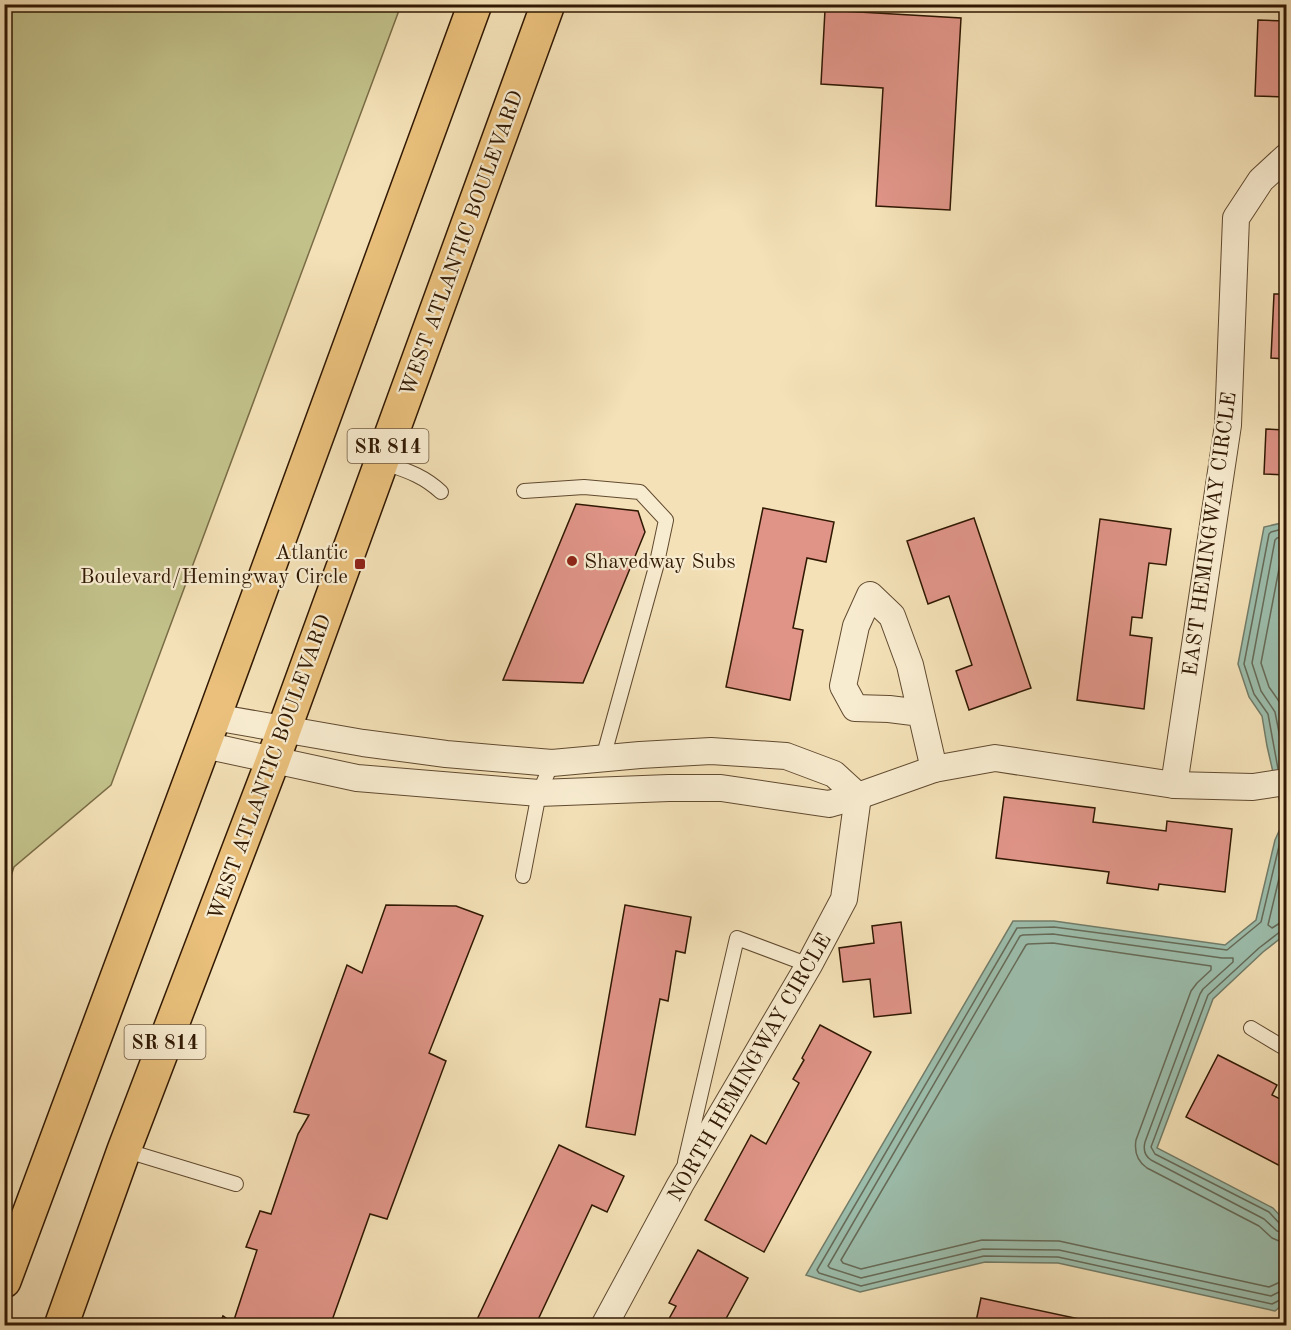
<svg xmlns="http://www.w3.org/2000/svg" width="1291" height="1330" font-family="'Old Standard TT',serif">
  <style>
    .green { fill: #c2c18a; stroke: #796c46; stroke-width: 1.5 }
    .water { fill: #9cbead; stroke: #717c69; stroke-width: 1.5 }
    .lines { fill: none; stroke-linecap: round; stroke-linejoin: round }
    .shore { stroke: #666b58; stroke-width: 1.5 }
    .building { fill: #df9487; stroke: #301803; stroke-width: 1.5 }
    .lane-casing { stroke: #614a30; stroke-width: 16 }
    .street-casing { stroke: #614a30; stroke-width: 28 }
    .primary-casing { stroke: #301803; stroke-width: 36 }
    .lane { stroke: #f8ecd0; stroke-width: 14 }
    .street { stroke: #f8ecd0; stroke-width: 26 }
    .primary { stroke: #eac07c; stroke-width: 33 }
    .poi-dot { fill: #8f2418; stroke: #f8ecd0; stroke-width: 2 }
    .labels { text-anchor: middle; stroke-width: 4.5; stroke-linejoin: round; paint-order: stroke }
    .shield { fill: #f8ecd0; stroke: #6c5840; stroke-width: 1.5 }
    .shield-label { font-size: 20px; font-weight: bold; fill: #301803 }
    .street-label { font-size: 21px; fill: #301803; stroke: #f8ecd0 }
    .poi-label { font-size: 21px; fill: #301803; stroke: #f8ecd0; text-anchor: end }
  </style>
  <rect width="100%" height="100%" fill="#f4e1b7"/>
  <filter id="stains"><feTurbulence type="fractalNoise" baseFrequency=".00333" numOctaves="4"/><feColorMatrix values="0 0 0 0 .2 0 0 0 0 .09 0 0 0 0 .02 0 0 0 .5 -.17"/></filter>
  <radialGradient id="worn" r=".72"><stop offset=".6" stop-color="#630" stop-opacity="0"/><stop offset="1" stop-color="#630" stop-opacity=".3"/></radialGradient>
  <!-- green -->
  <path class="green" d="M5,4L401,5L111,785L14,867L5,893Z"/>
  <!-- water -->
  <path class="water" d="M1286,522V934L1263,952L1213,999L1157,1148L1273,1208L1286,1222V1302L1275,1311L1058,1263L985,1262L860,1292L806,1275L1013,921H1054L1225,945L1256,920L1275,840L1284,820L1267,746L1262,716L1249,697L1238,664L1264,527Z"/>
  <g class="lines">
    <!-- shore -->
    <g class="shore">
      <path d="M1286,545L1283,548L1261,663L1269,687L1283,707L1286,727"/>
      <path d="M1286,768L1275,712L1261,691L1252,663L1275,540L1277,538L1286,536"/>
      <path d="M1278,769L1268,714L1254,694L1244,664L1269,534L1271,532L1286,528"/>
      <path d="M1286,829L1280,842L1261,922L1227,950L1054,927L1017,928L817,1270L819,1273L861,1286L984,1256L1058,1257L1272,1304L1282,1299L1286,1298"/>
      <path d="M1286,849L1268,925L1272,928L1280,923L1286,922"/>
      <path d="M1286,929L1281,931L1259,948L1208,995L1151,1147L1155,1154L1269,1212L1280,1224L1286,1225"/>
      <path d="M1286,1233L1277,1231L1264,1219L1151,1160C1145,1156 1143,1150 1145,1142L1200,994L1203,989L1233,962V958H1222L1053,934L1023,935L1020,936L828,1266L830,1268L861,1278L983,1249L1059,1250L1271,1296L1281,1291L1286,1290"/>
      <path d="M1286,1242L1279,1241L1272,1238L1259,1226L1147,1168C1137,1161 1134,1152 1136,1140L1191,991L1197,983L1211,970V966L1053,943L1028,944L1026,945L841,1260L843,1263L861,1269L982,1240L1059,1241L1269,1287L1278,1283L1286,1281"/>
    </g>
  </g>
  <!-- building -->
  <g class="building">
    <path d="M825,10L961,18L950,210L876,206L883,88L821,84Z"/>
    <path d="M1258,20L1286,21V97L1255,96Z"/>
    <path d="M1274,294H1286V359L1271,358Z"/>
    <path d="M1286,404V475L1264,474L1266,429L1285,430Z"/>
    <path d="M576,504L638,511L645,532L583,683L503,680Z"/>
    <path d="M763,508L834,522L826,562L807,558L793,628L803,630L790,700L726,687Z"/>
    <path d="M974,518L1031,688L969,710L956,671L972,665L949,596L928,604L907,541Z"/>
    <path d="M1100,519L1171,529L1166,565L1149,563L1142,618L1132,617L1130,635L1152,638L1144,709L1077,700Z"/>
    <path d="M1004,797L1095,808L1093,822L1166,831L1167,821L1232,829L1225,892L1159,884L1158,890L1107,883L1109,872L996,858Z"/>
    <path d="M386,905L456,906L483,916L429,1053L446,1061L387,1219L370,1214L330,1326H219L223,1316L233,1323L257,1250L246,1247L260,1211L271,1214L298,1134L309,1115L294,1112L347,965L362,973Z"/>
    <path d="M625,905L691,917L685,953L676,951L668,1001L660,999L635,1135L586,1127Z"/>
    <path d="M901,922L911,1013L874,1017L870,979L843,982L839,948L874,943L872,926Z"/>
    <path d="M820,1025L871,1052L764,1252L705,1220L751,1135L766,1144L799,1083L793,1079L804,1060L802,1058Z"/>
    <path d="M1218,1055L1277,1085L1272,1095L1286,1102V1169L1186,1117Z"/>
    <path d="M559,1145L624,1176L607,1212L592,1205L535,1326H474Z"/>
    <path d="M698,1250L748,1278L722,1326H665L676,1306L669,1303Z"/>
    <path d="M981,1298L1112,1326H975Z"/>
  </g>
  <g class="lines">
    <defs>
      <g id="lane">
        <path d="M382,462C405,470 423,475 441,492"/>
        <path d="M524,491L584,487L640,492L666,520L656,567L603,758"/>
        <path d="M523,876L539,793L552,763"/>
        <path d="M1251,1028L1286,1049"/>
        <path d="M124,1150L236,1184"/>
        <path d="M685,1162L737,938L809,965"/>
      </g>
      <g id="street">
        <path d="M921,713L889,709L855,708L843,686L856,626L870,595L892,616L910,665L934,769"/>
        <path d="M214,717L363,743L446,754L552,763L640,755L711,751L786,756L834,774L858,796"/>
        <path d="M204,745L357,778L539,793L669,788H721L829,804L858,796L934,769L995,758L1174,785L1253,787L1286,782"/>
        <path d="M1174,785L1228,425L1236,218L1261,180L1286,157"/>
        <path d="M604,1326L680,1185L809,965L844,899L858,796"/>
      </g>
      <g id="primary">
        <path d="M4,1281L214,717L475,4"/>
        <path d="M61,1326L124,1150L273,760L548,4"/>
      </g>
    </defs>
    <!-- lane casing -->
    <use href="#lane" class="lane-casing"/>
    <!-- street casing -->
    <use href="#street" class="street-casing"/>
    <!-- primary casing -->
    <use href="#primary" class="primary-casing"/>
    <!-- lane -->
    <use href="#lane" class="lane"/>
    <!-- street -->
    <use href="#street" class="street"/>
    <!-- primary -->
    <use href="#primary" class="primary"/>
  </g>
  <!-- markers -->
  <g class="poi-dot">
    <circle cx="572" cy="561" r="6"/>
    <rect x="354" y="558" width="12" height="12" rx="3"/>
  </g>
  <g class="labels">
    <!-- shield labels -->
    <g class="shield">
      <rect x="347.5" y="429" width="81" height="34" rx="4.5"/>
      <rect x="124.5" y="1025" width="81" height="34" rx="4.5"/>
    </g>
    <g class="shield-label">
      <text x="388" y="453">SR 814</text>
      <text x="165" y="1049">SR 814</text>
    </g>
    <!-- street labels -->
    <g class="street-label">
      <text transform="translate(461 243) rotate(-70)" y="7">WEST ATLANTIC BOULEVARD</text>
      <text transform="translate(1209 534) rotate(-82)" y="7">EAST HEMINGWAY CIRCLE</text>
      <text transform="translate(269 767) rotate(-70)" y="7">WEST ATLANTIC BOULEVARD</text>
      <text transform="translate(749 1067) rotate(-60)" y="7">NORTH HEMINGWAY CIRCLE</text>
    </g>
    <!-- poi labels -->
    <g class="poi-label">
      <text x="348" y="559">Atlantic<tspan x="348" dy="24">Boulevard/Hemingway Circle</tspan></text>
      <text x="584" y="568" text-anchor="start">Shavedway Subs</text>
    </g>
  </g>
  <!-- margin -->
  <rect width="1291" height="1330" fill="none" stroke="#f4e1b7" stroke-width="24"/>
  <rect x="6" y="6" width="1279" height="1318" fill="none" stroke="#301803" stroke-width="3"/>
  <rect x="12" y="12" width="1267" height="1306" fill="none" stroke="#301803" stroke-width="1.5"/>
  <rect width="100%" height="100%" filter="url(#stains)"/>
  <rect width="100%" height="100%" fill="url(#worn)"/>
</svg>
